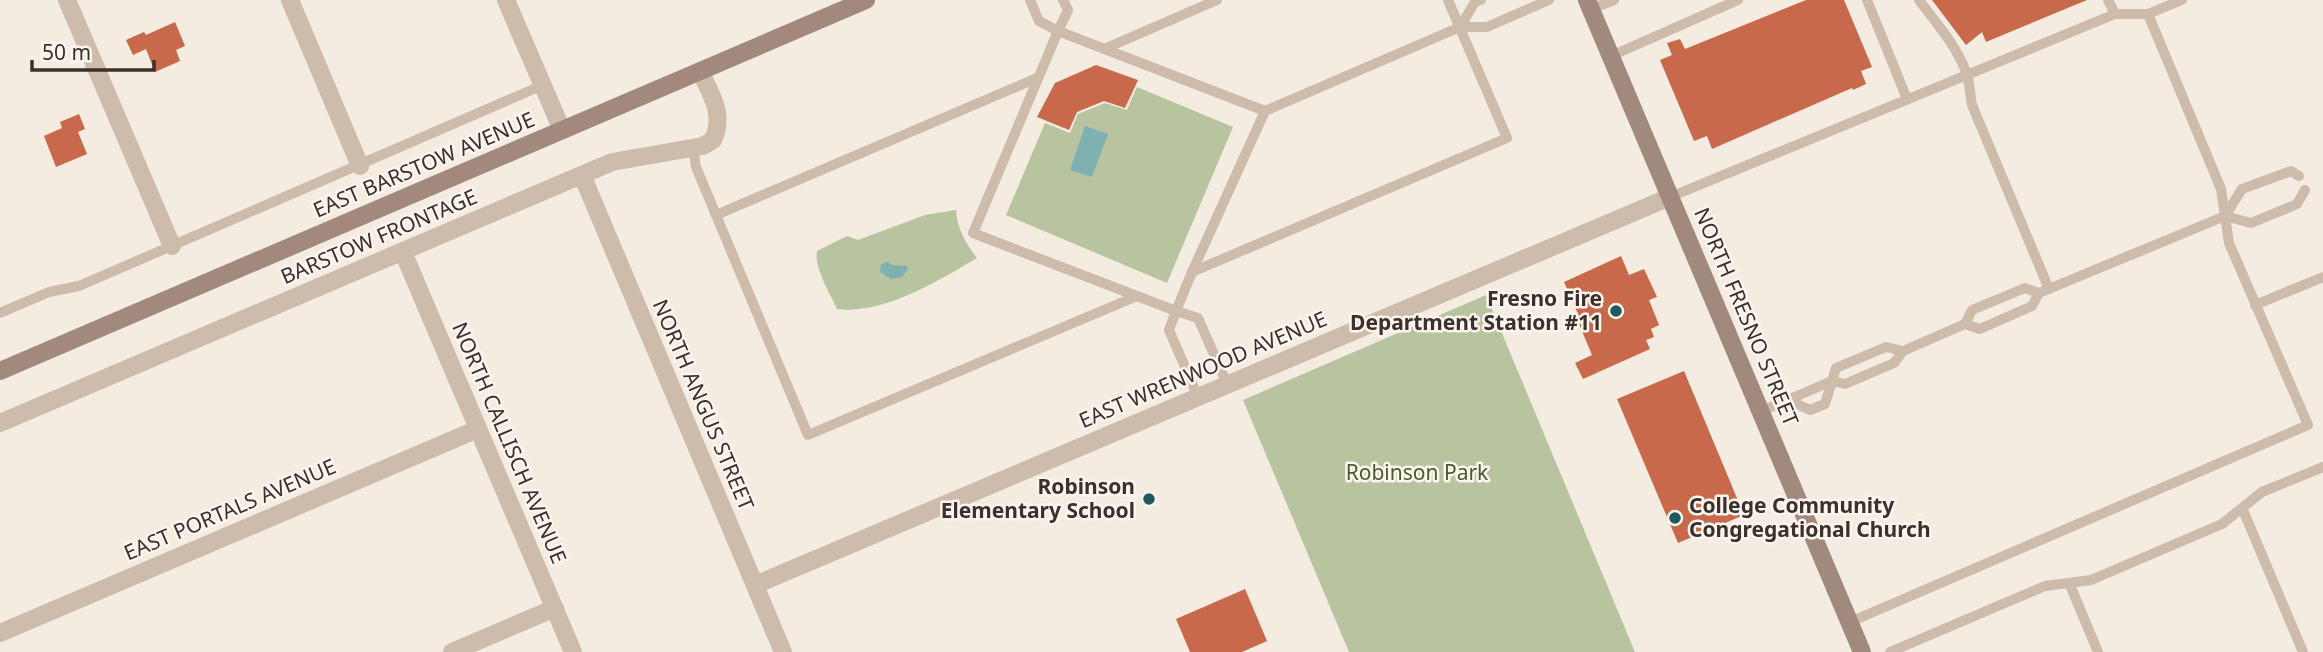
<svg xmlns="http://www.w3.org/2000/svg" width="2323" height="652" font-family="'Noto Sans',sans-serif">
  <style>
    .green { fill: #b8c4a0 }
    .water { fill: #7fb0b2 }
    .building { fill: #c8694b }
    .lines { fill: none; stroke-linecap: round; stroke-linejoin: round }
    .lane { stroke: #cdbbac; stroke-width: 10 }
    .street { stroke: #cdbbac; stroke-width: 18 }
    .secondary { stroke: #a18a7d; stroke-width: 18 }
    .poi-dot { fill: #1f5a5e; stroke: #fbf5ee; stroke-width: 2.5 }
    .labels { text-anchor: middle; stroke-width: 5; stroke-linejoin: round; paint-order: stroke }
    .street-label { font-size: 21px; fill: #3b302b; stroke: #fbf5ee }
    .poi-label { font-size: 21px; font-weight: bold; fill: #3b302b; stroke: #fbf5ee; text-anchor: end }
    .park-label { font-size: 21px; fill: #4a5a2e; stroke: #fbf5ee }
  </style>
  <rect width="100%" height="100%" fill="#f4ebe1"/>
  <!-- green -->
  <g class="green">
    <path d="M1137,87L1233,127L1167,283L1006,215L1045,123L1070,133L1078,114L1105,103L1127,110Z"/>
    <path d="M956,210C957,228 966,244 977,258C938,281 883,315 837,309C830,293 814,268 817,251L847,236L858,240L925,215Z"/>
    <path d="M1486,295L1635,652H1349L1243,400Z"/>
  </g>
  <!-- water -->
  <g class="water">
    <path d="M1085,126L1108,134L1092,177L1070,170Z"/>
    <path d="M888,262L892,265L907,266L908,269L902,277L891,279L880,272L881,264Z"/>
  </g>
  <!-- building -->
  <g class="building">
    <path d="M1806,0H1844L1872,67L1861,71L1866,84L1853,90L1852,88L1712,149L1707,136L1694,141L1660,60L1672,55L1667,43L1680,39L1685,49Z"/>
    <path d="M1932,0H2087L1986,42L1982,32L1966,45Z"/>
    <path d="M175,22L185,46L176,50L180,61L155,72L146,49L133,55L126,40L144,32L146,35Z"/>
    <path d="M1096,65L1138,80L1125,108L1104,101L1077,112L1069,130L1037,117L1055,83Z"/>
    <path d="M79,114L85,129L78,132L87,154L56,167L44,136L62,128L60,122Z"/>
    <path d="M1621,256L1629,275L1644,269L1657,297L1649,300L1659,325L1651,329L1654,337L1646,340L1650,349L1583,379L1575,363L1592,355L1579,324L1582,323L1564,282Z"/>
    <path d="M1684,371L1744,515L1678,543L1617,399Z"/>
    <path d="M1245,589L1267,641L1242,652H1190L1176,619Z"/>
  </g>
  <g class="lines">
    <!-- lane -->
    <g class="lane">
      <path d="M1030,0L1039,21L1058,31L1068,10L1063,0"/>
      <path d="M1867,0L1907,99"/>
      <path d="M1919,0C1936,23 1956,45 1966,72C1970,82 1970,95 1972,105L2049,289"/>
      <path d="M2108,0L2115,14"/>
      <path d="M1591,9L1614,0"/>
      <path d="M2148,14L2221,189L2225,216"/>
      <path d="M1460,27L1475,2L1481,0"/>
      <path d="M1058,31L1265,111L1192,272L1176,311L973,233Z"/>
      <path d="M1104,49L1217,0"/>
      <path d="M1611,56L1738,0"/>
      <path d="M1037,78L716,215L808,435L1137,296"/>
      <path d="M1265,111L1460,27H1487L1549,0"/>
      <path d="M693,149L696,167L716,215"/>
      <path d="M1670,197L2115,14H2148L2182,0"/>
      <path d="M2225,216L2242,189L2291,171L2299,176"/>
      <path d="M2225,216L2251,223L2297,204L2305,190"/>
      <path d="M1192,272L1507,138L1448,0"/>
      <path d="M2255,305L2323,277"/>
      <path d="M0,313L49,292L79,286L543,85"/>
      <path d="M1198,397L1169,330L1176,311L1198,318L1227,384"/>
      <path d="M1788,400L1810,410L1825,404L1836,368L1886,347L1903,351"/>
      <path d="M1762,411L1832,381L1845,384L1894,363L1903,351L1965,324L1972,310L2025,288L2039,293"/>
      <path d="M2243,510L2303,652"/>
      <path d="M2070,585L2098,652"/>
      <path d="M1850,622L2308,425L2229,243L2225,216L2039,293L2032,306L1980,329L1965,324"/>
      <path d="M1890,652L2045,586L2091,580L2222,524L2262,492L2323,467"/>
    </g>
    <!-- street -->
    <g class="street">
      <path d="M67,0L172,246"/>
      <path d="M290,0L360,166"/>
      <path d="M506,0L562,130"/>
      <path d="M582,175L783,652"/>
      <path d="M403,252L573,652"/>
      <path d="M0,423L612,162L703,146L713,140C725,115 711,94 700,71"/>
      <path d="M755,585L1670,197"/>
      <path d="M0,633L478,429"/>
      <path d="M452,652L555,608"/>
    </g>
    <!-- secondary -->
    <g class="secondary">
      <path d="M1587,0L1862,652"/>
      <path d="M0,371L866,0"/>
    </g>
  </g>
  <!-- markers -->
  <g class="poi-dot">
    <circle cx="1616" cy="311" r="7"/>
    <circle cx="1149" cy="499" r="7"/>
    <circle cx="1675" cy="518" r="7"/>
  </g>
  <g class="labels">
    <!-- street labels -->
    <g class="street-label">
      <text transform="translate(424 165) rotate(-23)" y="7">EAST BARSTOW AVENUE</text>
      <text transform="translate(379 237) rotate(-23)" y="7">BARSTOW FRONTAGE</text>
      <text transform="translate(1746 317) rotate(67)" y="7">NORTH FRESNO STREET</text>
      <text transform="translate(1203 370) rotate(-23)" y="7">EAST WRENWOOD AVENUE</text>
      <text transform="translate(703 405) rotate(67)" y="7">NORTH ANGUS STREET</text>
      <text transform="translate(509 443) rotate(67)" y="7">NORTH CALLISCH AVENUE</text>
      <text transform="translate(230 510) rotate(-23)" y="7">EAST PORTALS AVENUE</text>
    </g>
    <!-- poi labels -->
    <g class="poi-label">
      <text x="1602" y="306">Fresno Fire<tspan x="1602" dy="24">Department Station #11</tspan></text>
      <text x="1135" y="494">Robinson<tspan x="1135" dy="24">Elementary School</tspan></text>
      <text x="1689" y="513" text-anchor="start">College Community<tspan x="1689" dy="24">Congregational Church</tspan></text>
    </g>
    <!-- park labels -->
    <g class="park-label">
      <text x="1417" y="480">Robinson Park</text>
    </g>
  </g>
  <!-- scale -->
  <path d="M32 60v10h122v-10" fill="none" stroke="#3b302b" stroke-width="3.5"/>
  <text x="42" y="60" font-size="21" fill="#3b302b" stroke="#fbf5ee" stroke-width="5" paint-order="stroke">50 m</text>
</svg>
